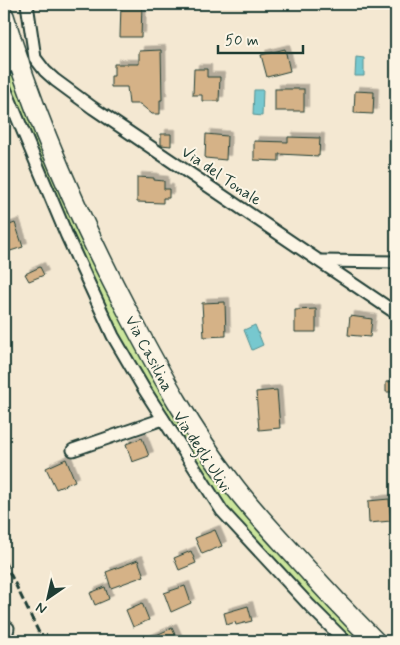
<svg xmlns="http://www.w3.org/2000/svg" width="400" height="645" font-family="Mynerve,sans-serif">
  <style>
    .green { fill: #cce69c; stroke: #769268 }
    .water { fill: #77c8cf; stroke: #549091 }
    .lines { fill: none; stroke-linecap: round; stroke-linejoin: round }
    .stream { stroke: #549091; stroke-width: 3 }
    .building { fill: #d5b287; stroke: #1f3d34; filter: url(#shadow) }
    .street-casing { stroke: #1f3d34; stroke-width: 15 }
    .primary-casing { stroke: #1f3d34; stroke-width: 22 }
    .street { stroke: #fcf5e5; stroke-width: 11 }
    .primary { stroke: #fcf5e5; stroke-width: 19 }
    .rail { stroke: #1f3d34; stroke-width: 3; stroke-dasharray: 8 4; stroke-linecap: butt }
    .labels { text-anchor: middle; stroke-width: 4; stroke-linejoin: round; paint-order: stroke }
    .street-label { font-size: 16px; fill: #1f3d34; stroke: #fcf5e5 }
  </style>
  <defs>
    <filter id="shadow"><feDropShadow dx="4.5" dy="-4.5" stdDeviation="0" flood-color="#0004"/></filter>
  </defs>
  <rect width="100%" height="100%" fill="#f4e8d2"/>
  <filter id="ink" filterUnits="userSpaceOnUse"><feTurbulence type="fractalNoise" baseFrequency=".02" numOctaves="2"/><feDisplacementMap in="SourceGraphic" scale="10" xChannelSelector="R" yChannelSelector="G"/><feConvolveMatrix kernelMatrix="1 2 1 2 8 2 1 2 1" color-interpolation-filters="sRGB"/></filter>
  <g filter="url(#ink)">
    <!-- green -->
    <path class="green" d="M13,74L42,148L121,318L155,382L229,494L255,526L363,641H350L228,512L145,385L97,293L8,90L4,77Z"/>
    <!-- water -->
    <g class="water">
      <path d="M356,57L364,58V76H355Z"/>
      <path d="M254,90H263L262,116L253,115Z"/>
      <path d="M255,325L263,345L252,350L244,330Z"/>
    </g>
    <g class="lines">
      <!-- stream -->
      <path class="stream" d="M4,76L12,73"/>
    </g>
    <!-- building -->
    <g class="building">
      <path d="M121,4H142L141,37H120Z"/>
      <path d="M285,49L290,71L267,77L261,55Z"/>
      <path d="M161,50L162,100H160V114H152L140,104H129L127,87H111V76H114V64H139V51Z"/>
      <path d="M194,69H207V77H220L219,101H202V95H193Z"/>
      <rect x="275" y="89" width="29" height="22"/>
      <path d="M355,91L374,92L373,114L354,113Z"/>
      <path d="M161,134H171V146L161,145Z"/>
      <path d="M206,134L227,136L226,160L205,158Z"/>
      <path d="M288,137L320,138L319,156L279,154V161L254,160V141L288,142Z"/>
      <path d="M137,177L154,178V180L164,181V189H169V198H163V203L137,202Z"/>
      <path d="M15,223L23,247L4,253V227Z"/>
      <path d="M40,267L44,275L29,281L25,274Z"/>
      <path d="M225,302L226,336L204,337L202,303Z"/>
      <path d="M316,309V332H295V310Z"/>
      <path d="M350,316L372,319L370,337L348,335Z"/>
      <path d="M396,381V392H386V382Z"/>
      <path d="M277,390L280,428L259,430L256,392Z"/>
      <path d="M142,438L149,456L132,462L126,444Z"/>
      <path d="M66,459L75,481L56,489L46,468Z"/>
      <path d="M389,499L391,521L369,523L368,501Z"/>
      <path d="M215,530L222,546L202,554L195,538Z"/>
      <path d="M191,551L196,563L179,570L174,558Z"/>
      <path d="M138,560L144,576L111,588L106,572Z"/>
      <path d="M185,586L191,603L171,612L164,593Z"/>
      <path d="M105,587L109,599L95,605L90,593Z"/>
      <path d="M142,603L149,620L133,627L126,610Z"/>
      <path d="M248,606L252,621L236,625L235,622L227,625L224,613Z"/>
      <path d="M172,628L178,641H143Z"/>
    </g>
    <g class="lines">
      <defs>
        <g id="street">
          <path d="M27,4L35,58L45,71L55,80L93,108L396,313"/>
          <path d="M4,68L23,61"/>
          <path d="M4,86L67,236L113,336L144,389L222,511L310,606L345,641"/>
          <path d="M321,261L396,262"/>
          <path d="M73,450L163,419"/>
          <path d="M5,641L8,628"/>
        </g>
        <path id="primary" d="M4,16C36,122 80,221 131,318C161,375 192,431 231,482C250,508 273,532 295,556C321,585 348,614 375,641"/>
      </defs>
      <!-- street casing -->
      <use href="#street" class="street-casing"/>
      <!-- primary casing -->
      <use href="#primary" class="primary-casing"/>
      <!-- street -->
      <use href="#street" class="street"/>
      <!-- primary -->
      <use href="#primary" class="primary"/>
      <!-- rail -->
      <path class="rail" d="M4,561L43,641"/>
    </g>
  </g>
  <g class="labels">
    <!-- street labels -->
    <g class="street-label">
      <text transform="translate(222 175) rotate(34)" y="6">Via del Tonale</text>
      <text transform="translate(150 353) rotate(62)" y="6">Via Casilina</text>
      <text transform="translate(203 451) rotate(57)" y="6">Via degli Ulivi</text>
    </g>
  </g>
  <!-- margin -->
  <rect width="400" height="645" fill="none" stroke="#fcf5e5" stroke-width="20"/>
  <rect x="10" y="10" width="380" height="625" fill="none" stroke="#1f3d34" stroke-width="2" filter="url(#ink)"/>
  <!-- north arrow -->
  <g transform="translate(48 598) rotate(214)" stroke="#fcf5e5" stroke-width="4" paint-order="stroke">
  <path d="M0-4L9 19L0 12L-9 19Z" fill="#1f3d34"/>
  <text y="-8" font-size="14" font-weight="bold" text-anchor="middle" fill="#1f3d34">N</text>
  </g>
  <!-- scale -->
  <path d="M218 45v8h85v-8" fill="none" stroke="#1f3d34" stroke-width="2.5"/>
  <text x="225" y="45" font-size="15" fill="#1f3d34" stroke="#fcf5e5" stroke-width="4" paint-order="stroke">50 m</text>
</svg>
